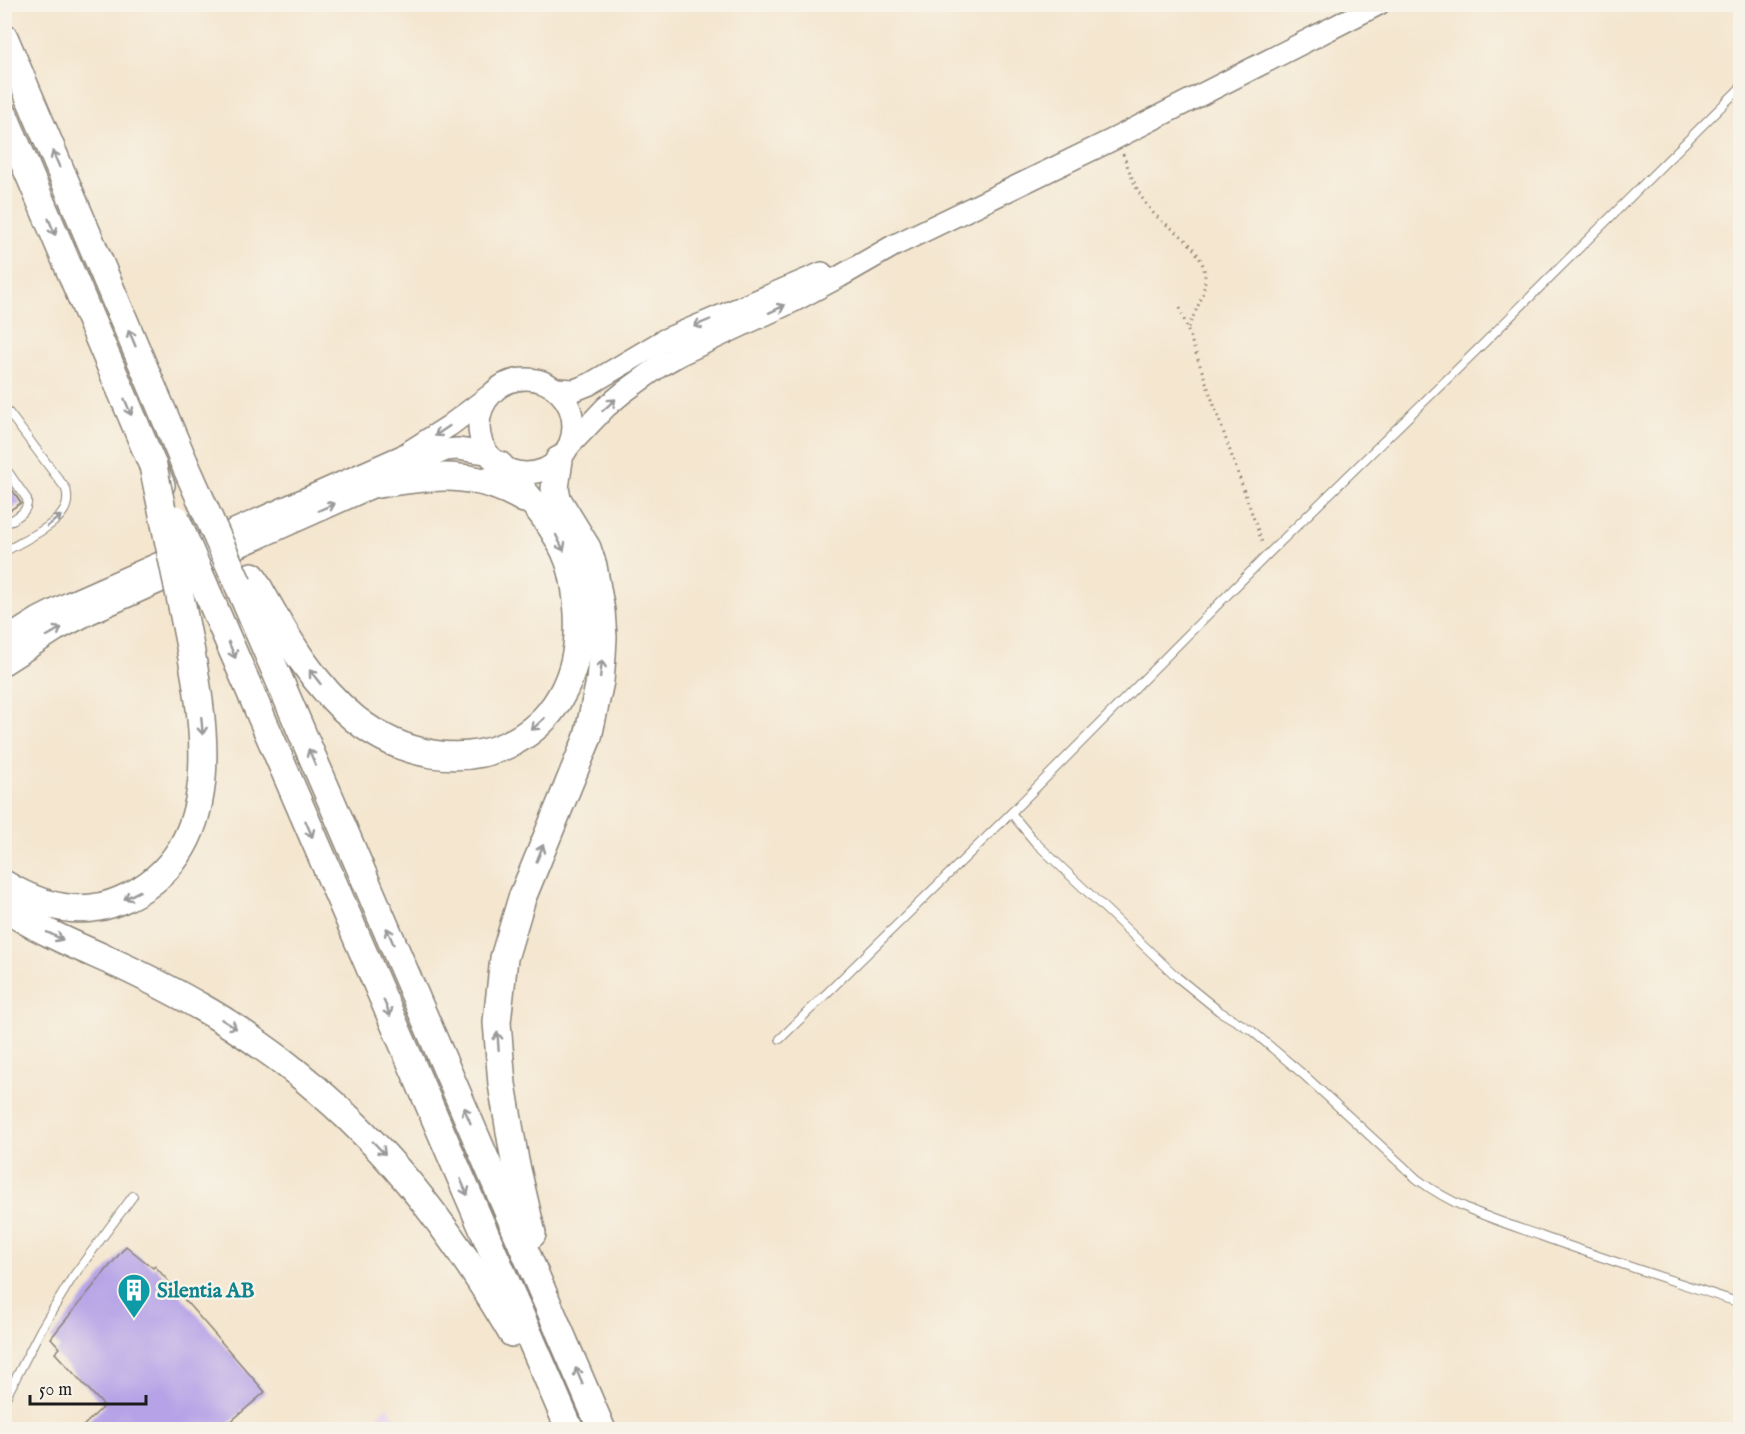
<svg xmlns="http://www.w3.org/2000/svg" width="1745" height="1434" font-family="'IM FELL English',serif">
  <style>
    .built { fill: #e7d2ef }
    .building { fill: #b6a3e7 }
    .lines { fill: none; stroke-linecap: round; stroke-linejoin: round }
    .lane-casing { stroke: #888176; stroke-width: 10 }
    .secondary-casing { stroke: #888176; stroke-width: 24 }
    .highway-casing { stroke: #888176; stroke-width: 30 }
    .path { stroke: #888176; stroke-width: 3; stroke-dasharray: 1.5 4.5; stroke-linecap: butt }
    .lane { stroke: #fff; stroke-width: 8 }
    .secondary { stroke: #fff; stroke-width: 21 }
    .highway { stroke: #fff; stroke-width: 27 }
    .highway-bridge-casing { stroke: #888176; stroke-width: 30; stroke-linecap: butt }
    .highway-bridge { stroke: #fff; stroke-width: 27 }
    .oneway { stroke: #999 }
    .labels { text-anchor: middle; stroke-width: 5; stroke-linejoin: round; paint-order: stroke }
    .culture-label { font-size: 21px; font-weight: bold; fill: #0d838f; stroke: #f7f3e8; text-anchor: start }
  </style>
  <rect width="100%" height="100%" fill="#f7f3e8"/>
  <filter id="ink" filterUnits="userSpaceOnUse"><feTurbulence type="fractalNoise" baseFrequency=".0167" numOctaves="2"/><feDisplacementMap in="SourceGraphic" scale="12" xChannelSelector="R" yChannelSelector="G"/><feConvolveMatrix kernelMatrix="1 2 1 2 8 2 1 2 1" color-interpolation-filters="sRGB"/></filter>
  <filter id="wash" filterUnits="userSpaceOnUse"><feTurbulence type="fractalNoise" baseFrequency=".008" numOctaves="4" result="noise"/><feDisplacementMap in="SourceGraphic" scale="24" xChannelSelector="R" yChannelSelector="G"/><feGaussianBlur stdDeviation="1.35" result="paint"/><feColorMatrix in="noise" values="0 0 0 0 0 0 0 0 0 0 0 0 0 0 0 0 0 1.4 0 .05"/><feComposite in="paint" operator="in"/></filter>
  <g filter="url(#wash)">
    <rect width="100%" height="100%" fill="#f4e6cf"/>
    <!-- built -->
    <path class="built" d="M388,1405L400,1429H363Z"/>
    <g id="blocks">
      <!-- building -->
      <g class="building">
        <path d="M4,477L21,503L4,514Z"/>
        <path d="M126,1246L153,1268L155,1266L265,1392L221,1430H79L104,1406L55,1353L60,1348L51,1338Z"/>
      </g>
    </g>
  </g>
  <g filter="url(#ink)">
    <use href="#blocks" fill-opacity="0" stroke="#888176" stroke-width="1.5"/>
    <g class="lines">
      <defs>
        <g id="lane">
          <path d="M4,409L9,413L66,489C68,497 68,505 63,512C55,526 19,543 4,552"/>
          <path d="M4,466L27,499C29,513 15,518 4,525"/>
          <path d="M1011,813L1035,842L1177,977L1219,1011L1251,1030L1305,1076L1417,1179C1456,1208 1496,1220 1541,1236C1607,1260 1674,1281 1740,1303"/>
          <path d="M780,1039L1011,813L1267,555L1480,347L1740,88"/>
          <path d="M4,1401L41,1329L72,1278L133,1196"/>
          <path d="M4,1422L17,1430"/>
        </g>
        <g id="secondary">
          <circle cx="526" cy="426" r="47"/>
          <path d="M556,389L575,390L590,384L664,340L822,273"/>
          <path d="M568,447L606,407L624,392L660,366L681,354L794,301L839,277L893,246L1116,138L1379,4"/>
          <path d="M4,640L39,618L71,602L402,456L449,426L489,396"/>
          <path d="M4,664L57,630L90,613L379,484L434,455L446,450L457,449L487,453"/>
        </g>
        <g id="highway">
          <path d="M4,37L184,462"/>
          <path d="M4,115L161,485"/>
          <path d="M379,484C433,475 475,470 524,499"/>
          <path d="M252,576C281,627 308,681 355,719C454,797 586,746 578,613C577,596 575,580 570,564C556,524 527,495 499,465"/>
          <path d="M238,584L602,1430"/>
          <path d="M209,596L570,1430"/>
          <path d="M4,884C40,906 81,918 121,900C238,849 201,704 182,606"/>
          <path d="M4,907C42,933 85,949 126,968C151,980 175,992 199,1006C228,1022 255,1041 282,1061C383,1139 448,1224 512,1333"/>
          <path d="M532,1234L515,1161L502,1084L497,1022L504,958L522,898L588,737L600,681L602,656L603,637L601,611L593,566L587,548L557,499L555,488L559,460"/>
        </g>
      </defs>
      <!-- lane casing -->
      <use href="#lane" class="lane-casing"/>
      <!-- secondary casing -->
      <use href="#secondary" class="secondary-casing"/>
      <!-- highway casing -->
      <use href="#highway" class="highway-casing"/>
      <!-- path -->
      <g class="path">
        <path d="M1123,154C1130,173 1137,193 1149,208C1158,220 1170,226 1180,235C1218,268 1206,291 1187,329"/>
        <path d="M1180,308L1263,545"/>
      </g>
      <!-- lane -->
      <use href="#lane" class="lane"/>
      <!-- secondary -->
      <use href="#secondary" class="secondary"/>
      <!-- highway -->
      <use href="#highway" class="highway"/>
      <defs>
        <g id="highway-bridge">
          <path d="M184,462L238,584"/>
          <path d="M153,466L182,606"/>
          <path d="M176,519L209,596"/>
        </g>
      </defs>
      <!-- highway-bridge casing -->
      <use href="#highway-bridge" class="highway-bridge-casing"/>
      <!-- highway-bridge -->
      <use href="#highway-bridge" class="highway-bridge"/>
    </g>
    <!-- one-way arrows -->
    <defs><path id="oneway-shaft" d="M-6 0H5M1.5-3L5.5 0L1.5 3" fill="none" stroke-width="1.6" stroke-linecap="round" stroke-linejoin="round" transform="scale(1.5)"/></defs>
    <g class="oneway">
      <use href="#oneway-shaft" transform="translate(56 159) rotate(-113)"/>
      <use href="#oneway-shaft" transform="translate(52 227) rotate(67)"/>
      <use href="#oneway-shaft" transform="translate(777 309) rotate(-25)"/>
      <use href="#oneway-shaft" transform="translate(702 323) rotate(157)"/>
      <use href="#oneway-shaft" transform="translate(132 338) rotate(-113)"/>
      <use href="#oneway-shaft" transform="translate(609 405) rotate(-42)"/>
      <use href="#oneway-shaft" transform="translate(128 407) rotate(67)"/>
      <use href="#oneway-shaft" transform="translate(442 431) rotate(146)"/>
      <use href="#oneway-shaft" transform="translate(327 507) rotate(-24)"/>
      <use href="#oneway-shaft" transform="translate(54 521) rotate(-38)"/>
      <use href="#oneway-shaft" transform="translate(560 543) rotate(64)"/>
      <use href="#oneway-shaft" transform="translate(54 632) rotate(-30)"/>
      <use href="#oneway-shaft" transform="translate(232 650) rotate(67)"/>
      <use href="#oneway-shaft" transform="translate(601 669) rotate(-84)"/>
      <use href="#oneway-shaft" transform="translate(315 677) rotate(-128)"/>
      <use href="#oneway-shaft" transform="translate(538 724) rotate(138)"/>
      <use href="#oneway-shaft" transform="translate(202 726) rotate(85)"/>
      <use href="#oneway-shaft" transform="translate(312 757) rotate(-113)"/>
      <use href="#oneway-shaft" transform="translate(309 829) rotate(67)"/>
      <use href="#oneway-shaft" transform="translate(540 853) rotate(-68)"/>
      <use href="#oneway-shaft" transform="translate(132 895) rotate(153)"/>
      <use href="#oneway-shaft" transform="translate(55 936) rotate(25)"/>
      <use href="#oneway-shaft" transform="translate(390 936) rotate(-113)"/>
      <use href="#oneway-shaft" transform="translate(387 1008) rotate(67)"/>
      <use href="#oneway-shaft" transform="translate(229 1024) rotate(32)"/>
      <use href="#oneway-shaft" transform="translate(498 1041) rotate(-94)"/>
      <use href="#oneway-shaft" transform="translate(467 1115) rotate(-113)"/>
      <use href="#oneway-shaft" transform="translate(379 1148) rotate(46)"/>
      <use href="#oneway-shaft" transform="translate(464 1187) rotate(67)"/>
      <use href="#oneway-shaft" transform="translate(579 1376) rotate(-113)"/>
    </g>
  </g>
  <!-- icons -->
  <defs>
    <symbol id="building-pin" viewBox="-11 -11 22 30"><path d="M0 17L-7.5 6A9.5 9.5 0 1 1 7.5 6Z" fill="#0f9aa8" stroke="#f7f3e8"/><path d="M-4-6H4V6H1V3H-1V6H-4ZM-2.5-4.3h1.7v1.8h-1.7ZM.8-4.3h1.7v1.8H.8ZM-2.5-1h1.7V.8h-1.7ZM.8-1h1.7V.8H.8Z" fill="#fff"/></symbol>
  </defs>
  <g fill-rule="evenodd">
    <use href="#building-pin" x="115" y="1271" width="38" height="52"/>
  </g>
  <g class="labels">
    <!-- culture labels -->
    <g class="culture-label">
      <text x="157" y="1297">Silentia AB</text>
    </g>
  </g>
  <!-- margin -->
  <rect width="1745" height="1434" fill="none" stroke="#f7f3e8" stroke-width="24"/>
  <!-- scale -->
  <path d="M30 1395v9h116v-9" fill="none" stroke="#1c1c1c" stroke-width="3"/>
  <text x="39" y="1395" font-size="18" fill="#1c1c1c" stroke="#f7f3e8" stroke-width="4.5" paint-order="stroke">50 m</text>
</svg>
